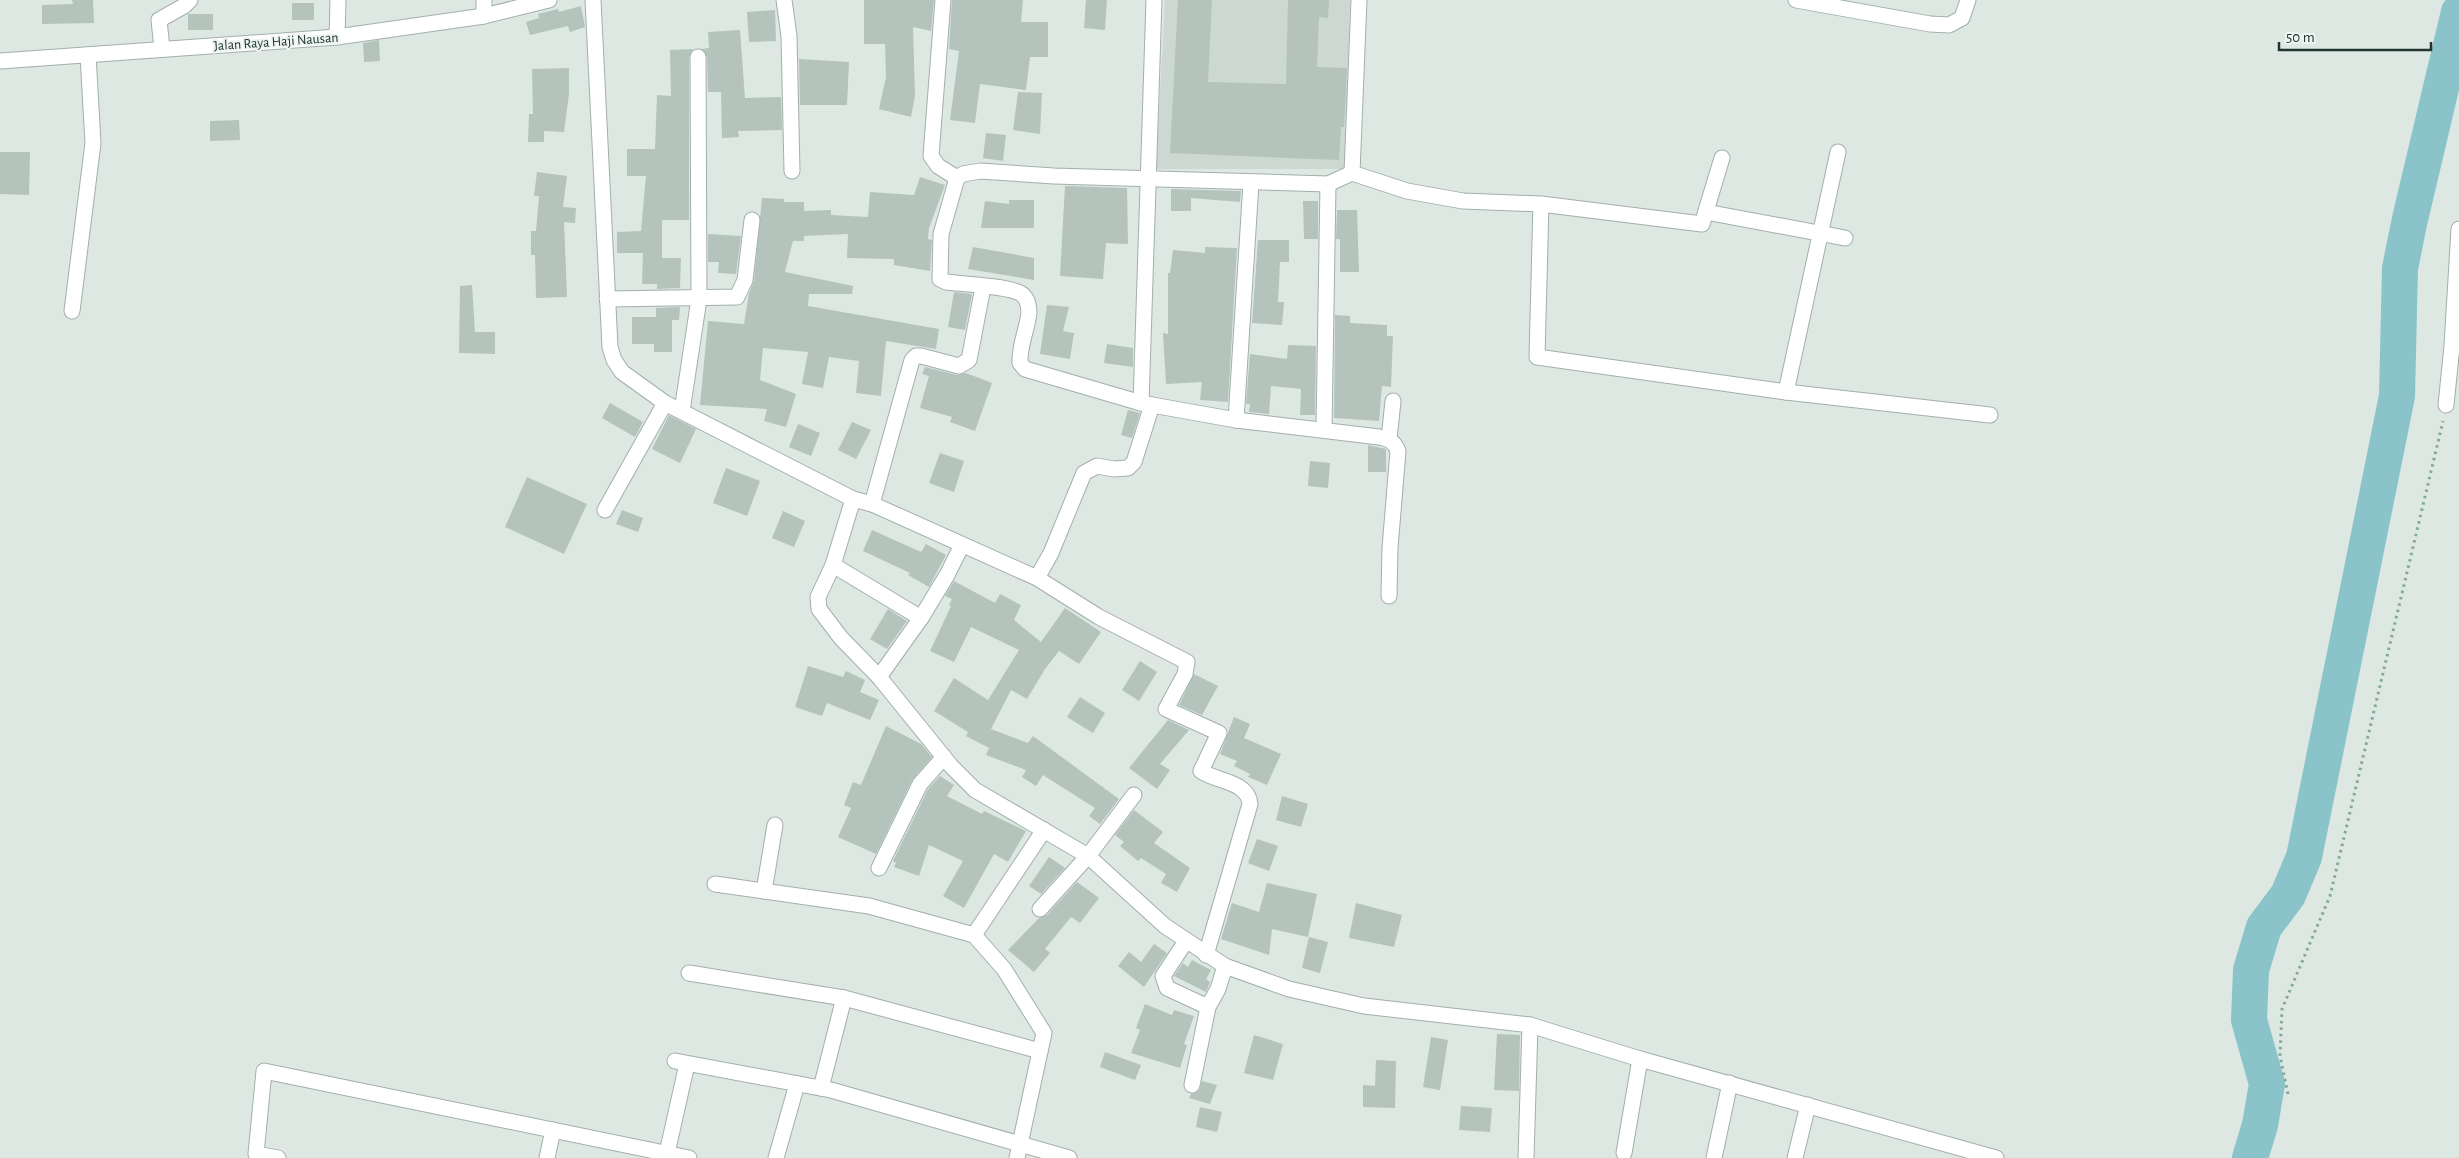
<svg xmlns="http://www.w3.org/2000/svg" width="2459" height="1158" font-family="'Alegreya Sans',sans-serif">
  <style>
    .built { fill: #cdd8d2 }
    .lines { fill: none; stroke-linecap: round; stroke-linejoin: round }
    .river { stroke: #8ac3c9; stroke-width: 36 }
    .building { fill: #b4c3bc }
    .minor-casing { stroke: #a2afaa; stroke-width: 17 }
    .path { stroke: #81a99b; stroke-width: 3; stroke-dasharray: 2.5 4; stroke-linecap: butt }
    .minor { stroke: #fff; stroke-width: 15 }
    .labels { text-anchor: middle; stroke-width: 4; stroke-linejoin: round; paint-order: stroke }
    .street-label { font-size: 14px; fill: #213630; stroke: #eef5f1 }
  </style>
  <rect width="100%" height="100%" fill="#dee8e3"/>
  <!-- built -->
  <path class="built" d="M1165,0H1350L1345,169H1156Z"/>
  <g class="lines">
    <!-- river -->
    <path class="river" d="M2250,1158L2260,1125L2267,1084L2249,1020L2251,970L2264,927L2288,895L2304,857L2397,396L2400,268L2410,219L2459,12"/>
  </g>
  <!-- building -->
  <g class="building">
    <path d="M72,0H93L94,23L42,24V5L73,4Z"/>
    <path d="M864,0H934L931,31L913,27L915,96L911,117L879,109L886,77L885,44H864Z"/>
    <path d="M952,0H1023L1021,22H1048V57H1030L1026,90L980,84L975,123L950,120L959,51L949,49Z"/>
    <path d="M1086,0H1107L1105,30L1084,28Z"/>
    <path d="M1178,0H1212L1208,82L1286,84L1288,0H1329L1328,18L1319,17L1317,67L1347,68L1344,127H1341L1339,160L1170,153Z"/>
    <rect x="292" y="3" width="22" height="17"/>
    <path d="M581,6L585,27L570,32L568,26L530,35L526,22L539,18L538,14L558,9L559,12Z"/>
    <path d="M775,10L776,41L749,42L747,12Z"/>
    <rect x="188" y="14" width="25" height="16"/>
    <path d="M740,30L745,98L781,97L782,130L738,131L739,137L722,138L721,92H708L707,57L702,49L709,48L708,32Z"/>
    <path d="M379,40L380,61L364,62L363,43Z"/>
    <path d="M693,49L689,57V220H662V258H681L680,288L657,289V284H642L643,253H617V232L641,231L646,176H627V149H655L657,95L671,96L670,50Z"/>
    <path d="M799,59L849,62L847,105H800Z"/>
    <path d="M569,68V94L564,132L544,131V142H528L529,114H533L532,69Z"/>
    <path d="M1018,92L1042,93L1040,134L1013,130Z"/>
    <path d="M239,120L240,140L210,141V121Z"/>
    <path d="M986,133L1006,135L1003,161L983,158Z"/>
    <path d="M0,152H30L29,195L0,194Z"/>
    <path d="M537,172L567,176L563,207L576,208L575,223L564,222L567,297L536,298L535,255H531V231H536L539,196H534Z"/>
    <path d="M920,177L945,185L929,228L928,239L932,240L930,271L894,265V259L847,258L848,234L804,236V241H793L785,272L853,286L852,294H809L808,306L939,329L936,349L886,341L881,396L856,393L859,361L829,357L823,388L802,384L808,352L763,348L760,380L796,394L786,427L764,421L767,409L700,405L708,321L744,324L749,293L754,281L762,198L784,199V202H804V211L831,210V215L868,217L870,192L914,195Z"/>
    <path d="M1065,186L1127,188L1128,244L1106,243L1103,279L1060,276Z"/>
    <path d="M1171,189L1241,191L1240,202L1191,198V211H1171Z"/>
    <path d="M1009,200H1034V228H981L985,201L1009,204Z"/>
    <path d="M1303,201H1318V239H1304Z"/>
    <path d="M1337,210H1357L1359,272H1340V239H1336Z"/>
    <path d="M708,234L741,236L736,274L718,273L719,262H708Z"/>
    <path d="M1258,240H1289V262H1280L1278,302H1284L1282,325L1252,323Z"/>
    <path d="M973,247L1034,258V280L968,269Z"/>
    <path d="M1205,247L1237,248L1228,402L1200,400L1202,382L1166,384L1163,333L1168,334V273H1170L1173,250L1205,253Z"/>
    <path d="M472,285L475,332H495V354L459,353L460,286Z"/>
    <path d="M954,292L972,294L965,330L948,327Z"/>
    <path d="M1047,305L1069,307L1063,331L1074,333L1070,359L1040,354Z"/>
    <path d="M680,307L679,320H672V352H654V344H632V317H656V308Z"/>
    <path d="M1335,315L1350,316V323L1387,325V336H1393L1391,387L1382,386L1379,421L1334,418Z"/>
    <path d="M1107,344L1133,348V367L1104,363Z"/>
    <path d="M1288,345L1316,346L1315,415H1300L1301,389L1271,386L1269,414L1249,412L1250,404H1246L1250,354L1287,359Z"/>
    <path d="M925,367L957,375L966,373L992,383L975,431L950,422L952,417L920,408L929,376L922,374Z"/>
    <path d="M610,403L643,422L635,437L602,418Z"/>
    <path d="M1128,410L1140,413L1132,438L1121,435Z"/>
    <path d="M669,415L696,429L680,463L652,449Z"/>
    <path d="M852,422L871,430L856,459L838,450Z"/>
    <path d="M798,424L820,433L811,456L789,447Z"/>
    <path d="M1368,445L1386,449V472H1368Z"/>
    <path d="M940,453L964,461L954,492L929,483Z"/>
    <path d="M1310,461L1330,463L1328,488L1308,486Z"/>
    <path d="M726,468L760,481L747,516L713,503Z"/>
    <path d="M527,477L587,504L564,554L505,527Z"/>
    <path d="M622,510L643,518L638,532L616,524Z"/>
    <path d="M783,511L805,521L794,547L772,538Z"/>
    <path d="M872,530L921,552L926,544L946,555L929,587L908,575L910,573L863,551Z"/>
    <path d="M954,581L995,603L1000,594L1021,605L1014,620L1041,642L1065,608L1101,632L1079,664L1059,651L1045,669L1027,699L1011,690L991,729L1028,743L1033,736L1119,799L1100,824L1089,816L1095,808L1043,775L1036,786L1022,777L1026,770L986,755L989,748L966,736L968,732L934,711L954,678L988,700L1019,650L971,627L954,662L930,651L951,606L949,605L952,599L945,596Z"/>
    <path d="M888,609L907,621L887,649L870,639Z"/>
    <path d="M1140,661L1157,672L1139,701L1122,690Z"/>
    <path d="M808,666L843,677L846,671L865,680L860,692L879,700L870,720L827,703L822,716L795,707Z"/>
    <path d="M1194,674L1218,686L1202,715L1179,705Z"/>
    <path d="M1080,697L1105,713L1093,733L1067,717Z"/>
    <path d="M1234,717L1250,724L1244,738L1281,754L1267,785L1248,777L1250,774L1234,766L1237,761L1220,754Z"/>
    <path d="M1168,720L1189,730L1160,764L1170,770L1157,789L1129,768Z"/>
    <path d="M886,726L921,744L932,757L912,780L876,854L838,837L851,808L844,805L853,782L861,785Z"/>
    <path d="M940,776L954,785L947,796L982,814L984,811L1026,831L1008,862L994,854L964,908L943,896L963,861L929,845L919,876L894,867L896,863L893,861L928,789Z"/>
    <path d="M1282,796L1308,804L1301,827L1276,820Z"/>
    <path d="M1134,810L1163,832L1154,843L1190,868L1177,892L1161,883L1166,874L1141,858L1138,861L1120,846L1124,842L1115,835Z"/>
    <path d="M1257,839L1278,846L1269,871L1248,863Z"/>
    <path d="M1049,857L1065,868L1041,894L1029,886Z"/>
    <path d="M1077,882L1099,898L1080,923L1071,917L1045,949L1050,953L1034,972L1008,950L1039,918L1047,915Z"/>
    <path d="M1267,883L1317,894L1308,937L1272,929L1269,955L1221,939L1232,903L1259,912Z"/>
    <path d="M1356,903L1402,915L1394,947L1349,938Z"/>
    <path d="M1309,937L1328,942L1320,973L1302,968Z"/>
    <path d="M1154,944L1167,953L1144,987L1118,966L1129,952L1141,962Z"/>
    <path d="M1192,960L1211,970L1206,979L1210,982L1206,992L1174,976L1183,963L1188,967Z"/>
    <path d="M1145,1004L1172,1015L1174,1010L1194,1016L1184,1044L1187,1045L1180,1068L1131,1053L1140,1030L1136,1028Z"/>
    <path d="M1497,1034L1520,1035L1519,1091L1494,1090Z"/>
    <path d="M1254,1035L1283,1044L1273,1080L1244,1073Z"/>
    <path d="M1431,1037L1448,1040L1440,1090L1423,1087Z"/>
    <path d="M1105,1052L1141,1065L1135,1080L1100,1067Z"/>
    <path d="M1376,1060L1396,1061L1395,1108L1363,1107V1085L1375,1086Z"/>
    <path d="M1202,1081L1217,1085L1210,1104L1189,1098L1191,1094L1199,1091Z"/>
    <path d="M1461,1106L1492,1108L1490,1132L1459,1130Z"/>
    <path d="M1200,1107L1222,1112L1217,1132L1196,1127Z"/>
  </g>
  <g class="lines">
    <defs>
      <g id="minor">
        <path d="M593,0L610,347L614,360L622,372L665,403L853,499L833,565L818,597L819,609L841,638L879,677L951,766L975,790L1088,856L1165,926L1225,966L1289,989L1364,1006L1530,1025L1526,1158"/>
        <path d="M784,0L789,36L792,171"/>
        <path d="M943,0L931,156L938,166L957,178"/>
        <path d="M1796,0L1930,24L1949,25L1962,18L1968,0"/>
        <path d="M484,16V0"/>
        <path d="M337,37L338,0"/>
        <path d="M162,49L159,20L184,6L190,0"/>
        <path d="M0,61L337,37L484,16L549,0"/>
        <path d="M1352,173L1359,0"/>
        <path d="M1541,204L1537,357L1786,392L1990,415"/>
        <path d="M1706,212L1845,238"/>
        <path d="M607,299L737,297L745,280L752,220"/>
        <path d="M72,311L93,143L88,55"/>
        <path d="M1786,392L1838,152"/>
        <path d="M1141,403L1154,0"/>
        <path d="M2446,405L2452,346L2459,229"/>
        <path d="M682,411L699,299L698,57"/>
        <path d="M1236,420L1251,183"/>
        <path d="M1324,429L1328,184"/>
        <path d="M1389,439L1393,401"/>
        <path d="M853,499L872,504L1037,578L1051,553L1084,473L1097,466L1114,469L1128,468L1134,462L1152,405"/>
        <path d="M872,504L912,360L916,356H921L959,366L969,360L983,287"/>
        <path d="M605,510L665,403"/>
        <path d="M833,565L921,618L947,575L962,545"/>
        <path d="M1037,578L1099,617L1187,662L1185,674L1166,709L1219,733L1201,771C1217,782 1248,781 1250,804L1206,955"/>
        <path d="M1389,596L1390,548L1398,451C1394,441 1389,439 1379,437L1236,420L1141,403L1025,369L1020,363C1019,346 1027,330 1029,313C1029,305 1027,297 1020,293C1005,286 964,284 946,282L940,279L941,234L957,178L963,174L980,171L1054,176L1328,184L1352,173L1407,191L1463,201L1541,204L1702,224L1722,158"/>
        <path d="M879,677L921,618"/>
        <path d="M879,868L920,784L944,757"/>
        <path d="M715,884L869,906L974,935"/>
        <path d="M764,891L775,825"/>
        <path d="M1040,909L1088,856L1134,795"/>
        <path d="M1186,941L1163,976L1167,988L1208,1007"/>
        <path d="M689,973L844,998L1040,1051"/>
        <path d="M1530,1025L1640,1059L1996,1158"/>
        <path d="M675,1061L831,1090L1069,1158"/>
        <path d="M1192,1085L1208,1007L1218,989L1225,966"/>
        <path d="M821,1088L844,998"/>
        <path d="M667,1153L687,1064"/>
        <path d="M1624,1153L1640,1059"/>
        <path d="M278,1158L256,1154L264,1071L689,1158"/>
        <path d="M547,1158L553,1130"/>
        <path d="M776,1158L797,1084"/>
        <path d="M1017,1158L1044,1033L1004,969L974,935L1044,830"/>
        <path d="M1714,1158L1730,1083"/>
        <path d="M1795,1158L1808,1105"/>
      </g>
    </defs>
    <!-- minor casing -->
    <use href="#minor" class="minor-casing"/>
    <!-- path -->
    <path class="path" d="M2288,1094L2280,1056L2282,1009L2330,896L2443,421"/>
    <!-- minor -->
    <use href="#minor" class="minor"/>
  </g>
  <g class="labels">
    <!-- street labels -->
    <g class="street-label">
      <text transform="translate(276 41) rotate(-4)" y="5">Jalan Raya Haji Nausan</text>
    </g>
  </g>
  <!-- scale -->
  <path d="M2279 42v8h152v-8" fill="none" stroke="#213630" stroke-width="2.5"/>
  <text x="2286" y="42" font-size="15" fill="#213630" stroke="#eef5f1" stroke-width="4" paint-order="stroke">50 m</text>
</svg>
